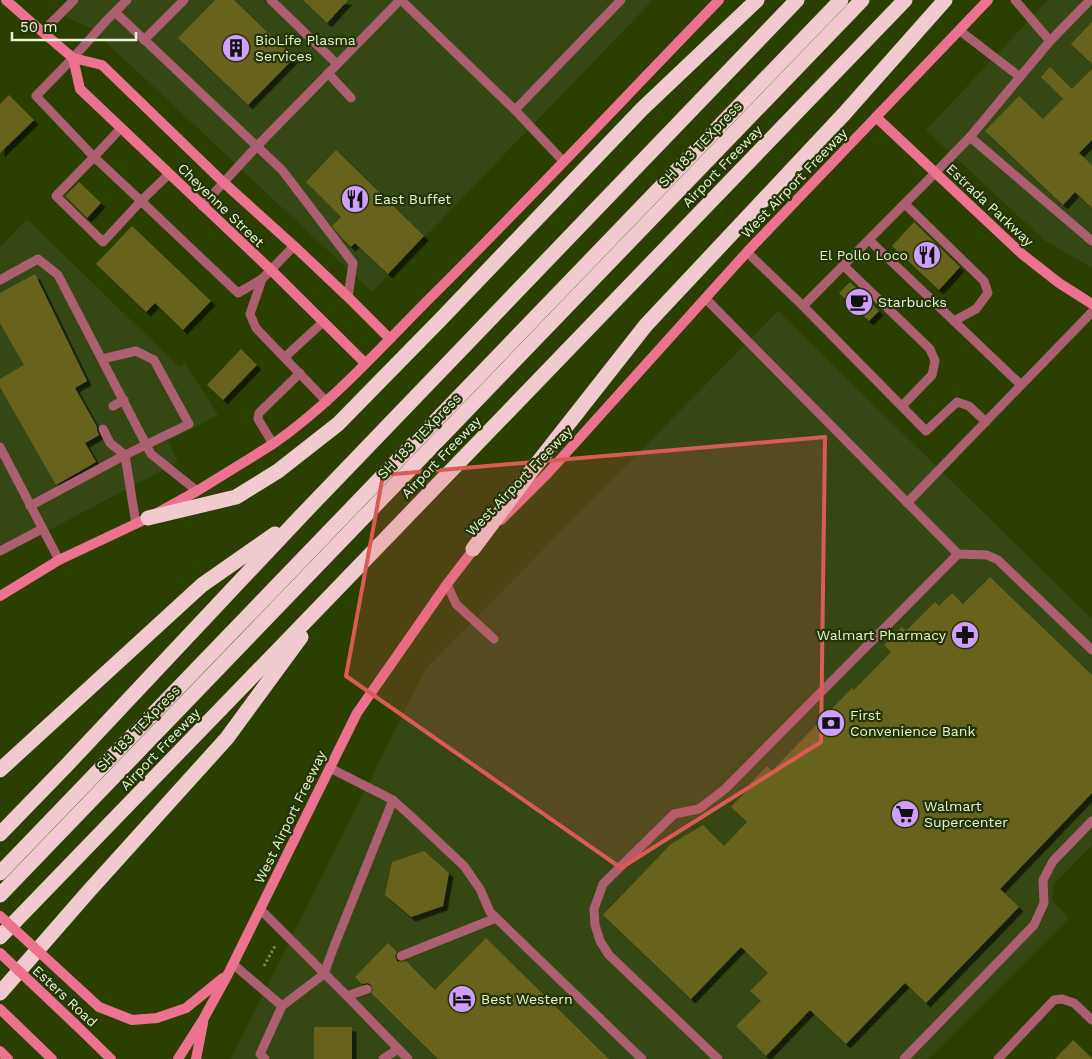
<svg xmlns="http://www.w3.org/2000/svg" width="1092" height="1059" font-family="'Work Sans',sans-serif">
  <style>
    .built { fill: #354813 }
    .building { fill: #67641f; filter: url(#shadow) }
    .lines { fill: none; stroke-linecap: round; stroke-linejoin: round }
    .path { stroke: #758754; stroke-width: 3; stroke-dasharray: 2.5 2.5; stroke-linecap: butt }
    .lane { stroke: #ac5f70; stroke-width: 9 }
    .secondary { stroke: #ec728f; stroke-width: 10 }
    .highway { stroke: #f1cad0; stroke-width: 15 }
    .secondary-bridge { stroke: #ec728f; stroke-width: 10 }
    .marked { fill: #da5b53; fill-opacity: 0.2; stroke: #da5b53; stroke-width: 4; stroke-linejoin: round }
    .labels { text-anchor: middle; stroke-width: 4.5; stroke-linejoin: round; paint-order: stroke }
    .poi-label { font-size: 14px; fill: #e6f5d4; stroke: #243404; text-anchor: start }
    .street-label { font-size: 14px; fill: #e6f5d4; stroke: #243404 }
  </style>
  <defs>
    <filter id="shadow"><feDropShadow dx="4.5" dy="4.5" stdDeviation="0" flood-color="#0009"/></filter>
  </defs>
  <rect width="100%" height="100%" fill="#2b3f00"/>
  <!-- built -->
  <g class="built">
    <path d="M79,0H653L372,292L91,28L63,16Z"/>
    <path d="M1048,0H1092V268L1044,240L926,130Z"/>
    <path d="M27,219L179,367L185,363L218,415L168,441L178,462L0,556V247Z"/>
    <path d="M778,311L1092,619V845L1054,884L1052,901L1069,918L928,1059H231L425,670Z"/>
  </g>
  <!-- building -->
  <g class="building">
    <path d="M215,0H234L294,58L248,105L178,38Z"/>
    <path d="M303,0H348L327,23Z"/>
    <path d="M1092,22V64L1071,44Z"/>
    <path d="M1050,67L1072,89L1092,69V140L1079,153L1092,165V208L1075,192L1063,205L985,131L1019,96L1043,119L1063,99L1041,77Z"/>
    <path d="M9,95L34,120L0,153V104Z"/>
    <path d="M336,150L424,236L388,274L355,243L351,247L344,240L332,226L341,217L306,182Z"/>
    <path d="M79,182L101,203L87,218L65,196Z"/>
    <path d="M914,222L960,267L939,290L892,246Z"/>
    <path d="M132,226L211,301L183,330L155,303L146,312L96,264Z"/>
    <path d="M35,274L87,381L75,388L97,427V431L99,435L85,443L96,462L56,485L0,387V379L24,365L0,323V293Z"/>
    <path d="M850,282L879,311L869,321L839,293Z"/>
    <path d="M241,349L257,365L223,400L207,385Z"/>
    <path d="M990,577L1092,675V793L1000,889L1019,907L926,1003L905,983L846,1044L810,1010L766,1056L736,1026L761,1001L750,991L768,973L741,947L691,999L603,915L671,844L703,825L724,846L747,822L731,807L751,786L749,785L767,766L772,771L852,688L854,690L891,652L884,645L902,627L906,631L935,602L939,606L952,593L963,604Z"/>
    <path d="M424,851L449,873L443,906L411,917L385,895L392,862Z"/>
    <path d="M486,938L609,1059H438L371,993L373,990L371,985L368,983L362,984L355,977L388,943L397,952L395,956L397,961L401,962L406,961L435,990Z"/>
    <rect x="314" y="1027" width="38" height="32"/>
    <path d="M1073,1040L1092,1058V1059H1055Z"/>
  </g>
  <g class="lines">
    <!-- path -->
    <path class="path" d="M264,966L275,946"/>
    <!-- lane -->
    <g class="lane">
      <path d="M127,0L106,21L73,58L36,96L94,157L56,196L103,242L141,201L238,293L262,279"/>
      <path d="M271,0L337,64"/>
      <path d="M401,0L515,110L563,161"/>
      <path d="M1015,0L1050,41L1090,0"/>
      <path d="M115,12L282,170L353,263L348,297"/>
      <path d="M42,32L74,0"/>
      <path d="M144,40L184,0"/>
      <path d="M328,73L351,98"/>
      <path d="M1020,77L1050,41"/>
      <path d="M515,110L621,0"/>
      <path d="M121,128L94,157L141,201L169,174"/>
      <path d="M970,137L1092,241"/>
      <path d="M905,204L984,281L988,293L976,309L954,321"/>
      <path d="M202,206L257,146L400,0"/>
      <path d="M869,240L1021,385"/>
      <path d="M294,246L262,279L250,314L256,328L327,402"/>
      <path d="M747,252L803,306L926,431L957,402L969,406L986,422"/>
      <path d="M844,266L930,349L935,361L932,375L902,406"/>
      <path d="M0,280L38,259L58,275L151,454L197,491"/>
      <path d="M705,298L958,554L987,555L998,560L1092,650"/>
      <path d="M803,306L935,173L970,137L1020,77L959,30"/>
      <path d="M285,357L323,322"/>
      <path d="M113,406L124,400"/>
      <path d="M103,429L110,443L125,455L136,524"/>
      <path d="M273,444L258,419L259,413L300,373"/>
      <path d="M0,447L59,560"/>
      <path d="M907,503L1092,312"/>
      <path d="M30,506L125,455L189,424L154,360L136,351L102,359"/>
      <path d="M0,551L42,529"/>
      <path d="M447,584L456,604L494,639"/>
      <path d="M330,768L393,800L413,818L464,866L480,889L490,912L642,1059"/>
      <path d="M260,909L347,996L408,1059"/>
      <path d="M401,956L496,918"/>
      <path d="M233,964L282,1006"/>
      <path d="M347,996L367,989"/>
      <path d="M265,1059L260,1054L282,1006L324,974L333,949L393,800"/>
      <path d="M383,1059L398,1049"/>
      <path d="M718,1059L609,955L600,941L595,925L594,909L603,884L674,814L699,809L725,789L958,554"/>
      <path d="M904,1059L1034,925L1044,903L1043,880L1053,861L1092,821"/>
      <path d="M998,1059L1054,1000L1062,999L1074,1003L1092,1020"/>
    </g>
    <!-- secondary -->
    <g class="secondary">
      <path d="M6,0L32,23L73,58L102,65L223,182L294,246L348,297L390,339"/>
      <path d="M73,58L80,89L271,270L365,363"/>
      <path d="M876,117L1022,254L1059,283L1092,304"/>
      <path d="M501,520L548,473L747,252L988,0"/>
      <path d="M0,596L59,560L148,518L197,491L273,444C331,404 381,347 431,297C529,200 623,99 719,0"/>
      <path d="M99,1007L132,1020L157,1018L186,1008L223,978"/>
      <path d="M0,1009L52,1059"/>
      <path d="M75,1024L111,1059"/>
      <path d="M0,1051L8,1059"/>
      <path d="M178,1059L204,1018L228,974L357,713L447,584L477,545"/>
      <path d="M196,1059L203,1023"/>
    </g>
    <!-- highway -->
    <g class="highway">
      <path d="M148,518L236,497L278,471L338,424L440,320L642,109L757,0"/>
      <path d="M473,549L532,470L646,325L844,114L945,0"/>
      <path d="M0,770L202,585L275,534"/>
      <path d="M0,834L66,766L301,516L797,0"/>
      <path d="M0,873L841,0"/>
      <path d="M0,895L862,0"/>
      <path d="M0,937L335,591L905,0"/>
      <path d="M0,993L88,892L227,738L301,637"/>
    </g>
    <!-- secondary-bridge -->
    <g class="secondary-bridge">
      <path d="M0,916L99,1007"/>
      <path d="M0,953L75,1024"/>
    </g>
  </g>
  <!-- marked area -->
  <path class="marked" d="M825,437L821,742L621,868L346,676L383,475Z"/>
  <!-- icons -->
  <defs>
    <symbol id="building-disc" viewBox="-11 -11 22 22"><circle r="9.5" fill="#cf9eff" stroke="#243404"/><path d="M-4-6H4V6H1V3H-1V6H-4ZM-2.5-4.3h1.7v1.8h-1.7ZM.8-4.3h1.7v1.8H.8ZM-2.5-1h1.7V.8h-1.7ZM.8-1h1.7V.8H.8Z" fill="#111"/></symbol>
    <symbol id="restaurant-disc" viewBox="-11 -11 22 22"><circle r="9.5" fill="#cf9eff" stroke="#243404"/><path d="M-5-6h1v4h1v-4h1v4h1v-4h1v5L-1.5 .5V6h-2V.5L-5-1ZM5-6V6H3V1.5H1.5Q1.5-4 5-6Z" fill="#111"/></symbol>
    <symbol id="cafe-disc" viewBox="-11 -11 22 22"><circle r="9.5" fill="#cf9eff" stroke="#243404"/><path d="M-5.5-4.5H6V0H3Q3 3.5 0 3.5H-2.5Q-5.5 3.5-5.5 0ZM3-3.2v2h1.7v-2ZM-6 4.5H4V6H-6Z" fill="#111"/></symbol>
    <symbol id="pharmacy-disc" viewBox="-11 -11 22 22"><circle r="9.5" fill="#cf9eff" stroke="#243404"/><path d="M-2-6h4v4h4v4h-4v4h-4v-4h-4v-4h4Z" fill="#111"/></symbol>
    <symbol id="bank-disc" viewBox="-11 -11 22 22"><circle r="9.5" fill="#cf9eff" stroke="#243404"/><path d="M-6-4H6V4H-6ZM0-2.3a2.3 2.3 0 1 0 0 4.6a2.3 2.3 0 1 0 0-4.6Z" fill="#111"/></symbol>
    <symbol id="supermarket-disc" viewBox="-11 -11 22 22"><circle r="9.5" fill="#cf9eff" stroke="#243404"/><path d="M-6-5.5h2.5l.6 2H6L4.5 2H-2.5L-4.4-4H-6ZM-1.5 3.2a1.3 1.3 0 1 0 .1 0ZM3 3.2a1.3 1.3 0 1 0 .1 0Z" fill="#111"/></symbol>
    <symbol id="hotel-disc" viewBox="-11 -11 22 22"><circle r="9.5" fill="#cf9eff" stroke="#243404"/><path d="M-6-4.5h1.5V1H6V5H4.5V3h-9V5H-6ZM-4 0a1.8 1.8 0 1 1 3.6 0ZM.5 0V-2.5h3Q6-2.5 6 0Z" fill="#111"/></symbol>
  </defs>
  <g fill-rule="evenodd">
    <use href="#building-disc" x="220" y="32" width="32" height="32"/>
    <use href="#restaurant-disc" x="339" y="183" width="32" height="32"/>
    <use href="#restaurant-disc" x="911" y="239" width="32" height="32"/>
    <use href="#cafe-disc" x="843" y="286" width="32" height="32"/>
    <use href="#pharmacy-disc" x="949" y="619" width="32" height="32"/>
    <use href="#bank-disc" x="815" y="707" width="32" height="32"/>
    <use href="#supermarket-disc" x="889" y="798" width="32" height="32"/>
    <use href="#hotel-disc" x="446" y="983" width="32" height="32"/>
  </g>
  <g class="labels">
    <!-- poi labels -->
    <g class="poi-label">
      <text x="255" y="45">BioLife Plasma<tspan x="255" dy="16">Services</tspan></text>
      <text x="374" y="204">East Buffet</text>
      <text x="908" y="260" text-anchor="end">El Pollo Loco</text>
      <text x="878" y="307">Starbucks</text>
      <text x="946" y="640" text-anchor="end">Walmart Pharmacy</text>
      <text x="850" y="720">First<tspan x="850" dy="16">Convenience Bank</tspan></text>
      <text x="924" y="811">Walmart<tspan x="924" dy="16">Supercenter</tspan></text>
      <text x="481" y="1004">Best Western</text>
    </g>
    <!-- street labels -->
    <g class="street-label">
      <text transform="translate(700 144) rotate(-46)" y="5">SH 183 TEXpress</text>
      <text transform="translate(722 166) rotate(-46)" y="5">Airport Freeway</text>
      <text transform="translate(794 183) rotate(-46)" y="5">West Airport Freeway</text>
      <text transform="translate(221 205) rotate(44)" y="5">Cheyenne Street</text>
      <text transform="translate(990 205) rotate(43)" y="5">Estrada Parkway</text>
      <text transform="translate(419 436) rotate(-46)" y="5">SH 183 TEXpress</text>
      <text transform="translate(441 457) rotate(-46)" y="5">Airport Freeway</text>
      <text transform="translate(519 481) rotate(-46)" y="5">West Airport Freeway</text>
      <text transform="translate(138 728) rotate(-46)" y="5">SH 183 TEXpress</text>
      <text transform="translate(160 749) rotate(-46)" y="5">Airport Freeway</text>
      <text transform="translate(290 817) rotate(-64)" y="5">West Airport Freeway</text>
      <text transform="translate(65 996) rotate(43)" y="5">Esters Road</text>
    </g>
  </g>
  <!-- scale -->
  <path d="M12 32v8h124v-8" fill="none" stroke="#e6f5d4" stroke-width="2.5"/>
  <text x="20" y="32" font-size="15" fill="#e6f5d4" stroke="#243404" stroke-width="4" paint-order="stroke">50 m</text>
</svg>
